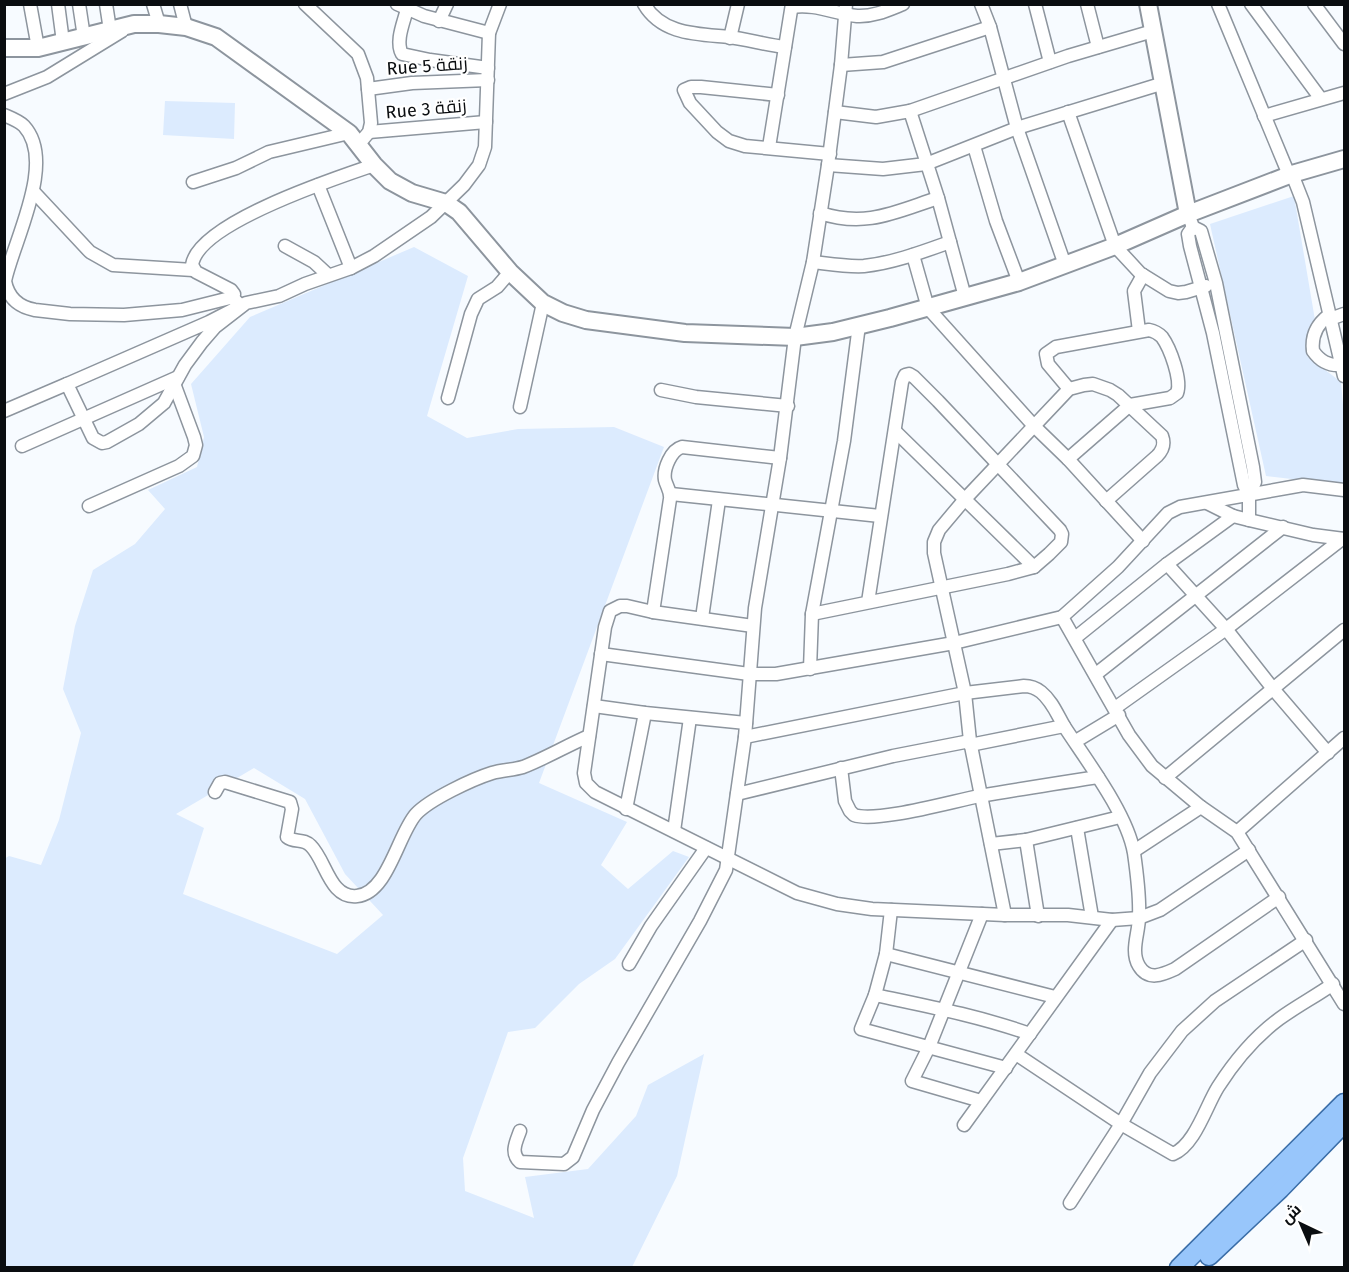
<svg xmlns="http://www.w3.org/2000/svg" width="1349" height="1272" font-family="'Fira Sans',Cairo,sans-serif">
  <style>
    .green { fill: #dcebfe; fill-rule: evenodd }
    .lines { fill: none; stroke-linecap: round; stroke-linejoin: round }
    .street-casing { stroke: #8d959e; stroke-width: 15 }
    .secondary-casing { stroke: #8d959e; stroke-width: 20 }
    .primary-casing { stroke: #3a6da7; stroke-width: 21 }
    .street { stroke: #fff; stroke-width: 12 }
    .secondary { stroke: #fff; stroke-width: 16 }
    .primary { stroke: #98c6fb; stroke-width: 18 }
    .labels { text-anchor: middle; stroke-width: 4.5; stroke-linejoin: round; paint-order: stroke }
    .street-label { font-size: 18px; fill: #0a0d10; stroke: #fff }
  </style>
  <rect width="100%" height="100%" fill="#f7fbff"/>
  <!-- green -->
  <g class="green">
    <path d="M165,101L235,103L234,139L163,135Z"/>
    <path d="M1294,196L1315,320L1309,332L1307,356L1341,382L1344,416V485L1266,476L1210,224Z"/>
    <path d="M414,247L468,276L427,416L467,438L518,429L614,427L664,447L539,783L627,822L601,865L628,889L673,851L689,857L615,959L579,984L535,1028L508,1032L463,1158L465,1191L534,1218L525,1177L588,1169L636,1116L648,1085L704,1054L677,1176L632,1267H5L4,859L9,856L41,865L59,820L81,733L63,689L75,626L93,570L135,544L165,509L148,490L197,467L204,437L191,384L250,317ZM254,768L305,799L345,874L383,915L337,954L183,894L204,828L176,814Z"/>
  </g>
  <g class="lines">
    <defs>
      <g id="street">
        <path d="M30,4L38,48"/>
        <path d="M58,4L63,42"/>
        <path d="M79,4L84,37"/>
        <path d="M106,4L110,30"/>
        <path d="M153,4L159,24"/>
        <path d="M180,4L186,27"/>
        <path d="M305,4L358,54L367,78L371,123L369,132L358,145"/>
        <path d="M397,4L424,16L489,33"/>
        <path d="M644,4C662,35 698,34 729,37C747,39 766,45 785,47"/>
        <path d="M981,4L990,27L1017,128L1065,265"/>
        <path d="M1035,4L1050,62"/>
        <path d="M1087,4L1098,47"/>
        <path d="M1218,4L1289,175"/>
        <path d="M1251,4L1321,99"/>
        <path d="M1314,4L1344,44"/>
        <path d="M792,7C814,3 836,14 857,16C873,17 888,10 903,4"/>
        <path d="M407,9C404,22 395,41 402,54L430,60L488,68"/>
        <path d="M439,21L447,4"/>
        <path d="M730,38L738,4"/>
        <path d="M841,65L883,62L990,27"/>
        <path d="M368,89L412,83L488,80"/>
        <path d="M4,94L47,77L122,31"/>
        <path d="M778,95L701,87H691L684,90L690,103L717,132L729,141L745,146L830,154"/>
        <path d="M910,111L938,198L965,297"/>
        <path d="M835,112L876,117L910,111L1068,56L1153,31"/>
        <path d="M1068,112L1115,246L1140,273L1169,291L1178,293L1186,292L1206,286"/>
        <path d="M4,115C11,118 19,121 24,126C57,162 13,242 5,281C8,297 18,307 35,310L70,314L124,315L182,310L230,298L235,300L241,306"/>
        <path d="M1264,116L1344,93"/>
        <path d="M369,132L486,122"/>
        <path d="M974,146L996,221L1019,282"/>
        <path d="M769,147L792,4"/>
        <path d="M828,165L883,169L926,164L1017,128L1164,83"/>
        <path d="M1292,174L1303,202L1344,376"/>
        <path d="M193,182L236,168L269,152L349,133"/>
        <path d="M318,185L351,268"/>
        <path d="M33,191L90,252L113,265L193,270"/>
        <path d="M820,213C866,228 895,212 938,198"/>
        <path d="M1188,214L1193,227L1201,231L1216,283L1253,467L1255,482L1249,495V520"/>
        <path d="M1193,227L1188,234L1190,246L1213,333L1244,485L1249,495"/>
        <path d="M285,246L314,262L328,275"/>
        <path d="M913,255L928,308L1034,426L1068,459L1143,541"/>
        <path d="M813,262C830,264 847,267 864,266C893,263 922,252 950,242"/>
        <path d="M233,299L234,294L231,290L196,272L192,265C198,223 336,178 374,165"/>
        <path d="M246,303L209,322L67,384L93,438L102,443L107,442L139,424L164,403L185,365L202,342L215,327L246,303L279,296L305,284L351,268L374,256L431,217L464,185L479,165L485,147L489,33L500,4"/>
        <path d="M1329,315C1317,324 1311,335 1313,351C1320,361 1328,366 1341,365"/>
        <path d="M1330,319L1344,314"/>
        <path d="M1139,331L1134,291L1143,275"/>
        <path d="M661,390L696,397L788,406"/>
        <path d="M448,398L471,314L478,299L497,287L510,272"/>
        <path d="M520,407L543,303"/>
        <path d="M4,411L67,384"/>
        <path d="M895,431L1034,567"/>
        <path d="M22,446L178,377"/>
        <path d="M1068,459L1130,405L1170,398L1177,393C1182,380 1170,348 1162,337C1158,333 1154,331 1149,330L1056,347L1046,354L1048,364L1069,389"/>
        <path d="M671,494L880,516"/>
        <path d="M1207,503L1233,516L1249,520L1313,535L1344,539"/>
        <path d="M89,506L179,466L193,456L196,445L194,437L175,386"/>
        <path d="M1167,564L1226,629L1274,690L1328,753"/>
        <path d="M653,612L670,499C671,492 667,487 665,480C663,469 671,450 682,447L780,458"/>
        <path d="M812,614L1008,574L1034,567L1049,554L1061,542L1062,534L1060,530L938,401L914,377L909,374L905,375L902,382L868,602"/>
        <path d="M1062,617L1129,735L1152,766L1201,807L1237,832L1344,1004"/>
        <path d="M702,618L719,500"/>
        <path d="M753,626L653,612L627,606H620L610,611L605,627L584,773L586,783L595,792L797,893L837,904L872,909L1005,915H1068L1112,920L1139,918L1160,910L1249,850"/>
        <path d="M1075,638L1167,564L1233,516"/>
        <path d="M601,654L749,674H776L954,643L1062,617L1118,567L1168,513L1180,507L1303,485L1344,490"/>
        <path d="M810,669L812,614L844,441L859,325"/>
        <path d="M1096,674L1283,527"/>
        <path d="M594,706L645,713L746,723"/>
        <path d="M1115,708L1226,629L1342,539"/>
        <path d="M745,737L965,693L1024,686C1031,686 1036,688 1041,692C1052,701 1057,714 1064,726C1086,760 1127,813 1134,853C1137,874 1140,896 1139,917C1139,933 1130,951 1139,966C1148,981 1162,975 1175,969L1279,897"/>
        <path d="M1076,741L1119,715"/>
        <path d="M970,745L1064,726"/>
        <path d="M841,768L845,801L850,811L854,815C877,823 953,801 980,796C1020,789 1059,783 1098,777"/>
        <path d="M1165,778L1344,630"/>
        <path d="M215,792L220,783L225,782L290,802L292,809L287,837C294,843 304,838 311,846C326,861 330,899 357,896C388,893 398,834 416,814C430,799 473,779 492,773C502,770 513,770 523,767C544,759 568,745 589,736"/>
        <path d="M737,794L893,756L970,741"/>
        <path d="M626,809L645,713"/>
        <path d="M1077,828L1092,917"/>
        <path d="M674,831L690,718"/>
        <path d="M1237,832L1344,738"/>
        <path d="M1026,840L1038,916"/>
        <path d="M991,844L1026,840L1120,817"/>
        <path d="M1134,851L1201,807"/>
        <path d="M891,910L886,954L875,995L861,1029L1006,1068"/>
        <path d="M1005,915L970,741L965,693L934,553V542L939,530L965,499L1069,389L1084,385L1093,384L1110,390L1118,395L1162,436C1165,444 1163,450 1157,456L1106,501"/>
        <path d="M886,954L1055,997"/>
        <path d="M629,964L651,926L706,848"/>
        <path d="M875,995C927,1006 979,1016 1030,1034"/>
        <path d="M1016,1054L1121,1124L1173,1154C1195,1145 1206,1106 1218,1087C1234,1062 1256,1036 1279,1019C1297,1006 1316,996 1333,984"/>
        <path d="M981,1101L912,1081L929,1047L982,914"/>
        <path d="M964,1125L1112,920"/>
        <path d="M520,1131C516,1142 510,1153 520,1162L564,1164L573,1157L593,1110L618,1063L700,921L726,870L745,737L755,608L780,458L795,337L813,262L828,165L841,65L846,4"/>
        <path d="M1070,1203L1121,1124L1150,1073L1182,1031L1215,1001L1306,940"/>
      </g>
      <g id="secondary">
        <path d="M1148,4L1188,214"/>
        <path d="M4,48H38L134,24H159L186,27L216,37L349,133L374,165L390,181L412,193L446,203L459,212L510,272L543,303L563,313L586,320L685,333L795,337L833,332L890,318L1019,282L1115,246L1188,214L1292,174L1344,159"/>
      </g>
      <g id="primary">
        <path d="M1209,1256L1280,1189L1344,1123"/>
        <path d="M1179,1268L1344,1103"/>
      </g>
    </defs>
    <!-- street casing -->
    <use href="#street" class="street-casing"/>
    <!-- secondary casing -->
    <use href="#secondary" class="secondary-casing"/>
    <!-- primary casing -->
    <use href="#primary" class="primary-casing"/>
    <!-- street -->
    <use href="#street" class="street"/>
    <!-- secondary -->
    <use href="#secondary" class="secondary"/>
    <!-- primary -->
    <use href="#primary" class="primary"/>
  </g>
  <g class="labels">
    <!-- street labels -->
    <g class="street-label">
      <text transform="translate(427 66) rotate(-4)" y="6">Rue 5 زنقة</text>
      <text transform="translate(426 109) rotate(-5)" y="6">Rue 3 زنقة</text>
    </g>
  </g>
  <!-- border -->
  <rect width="1349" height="1272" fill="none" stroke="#0a0d10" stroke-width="12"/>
  <!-- north arrow -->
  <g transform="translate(1301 1224) rotate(316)" stroke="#ffffff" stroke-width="4.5" paint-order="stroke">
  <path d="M0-4.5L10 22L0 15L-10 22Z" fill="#0a0d10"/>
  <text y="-9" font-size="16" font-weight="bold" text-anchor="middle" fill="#0a0d10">ش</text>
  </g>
</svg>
